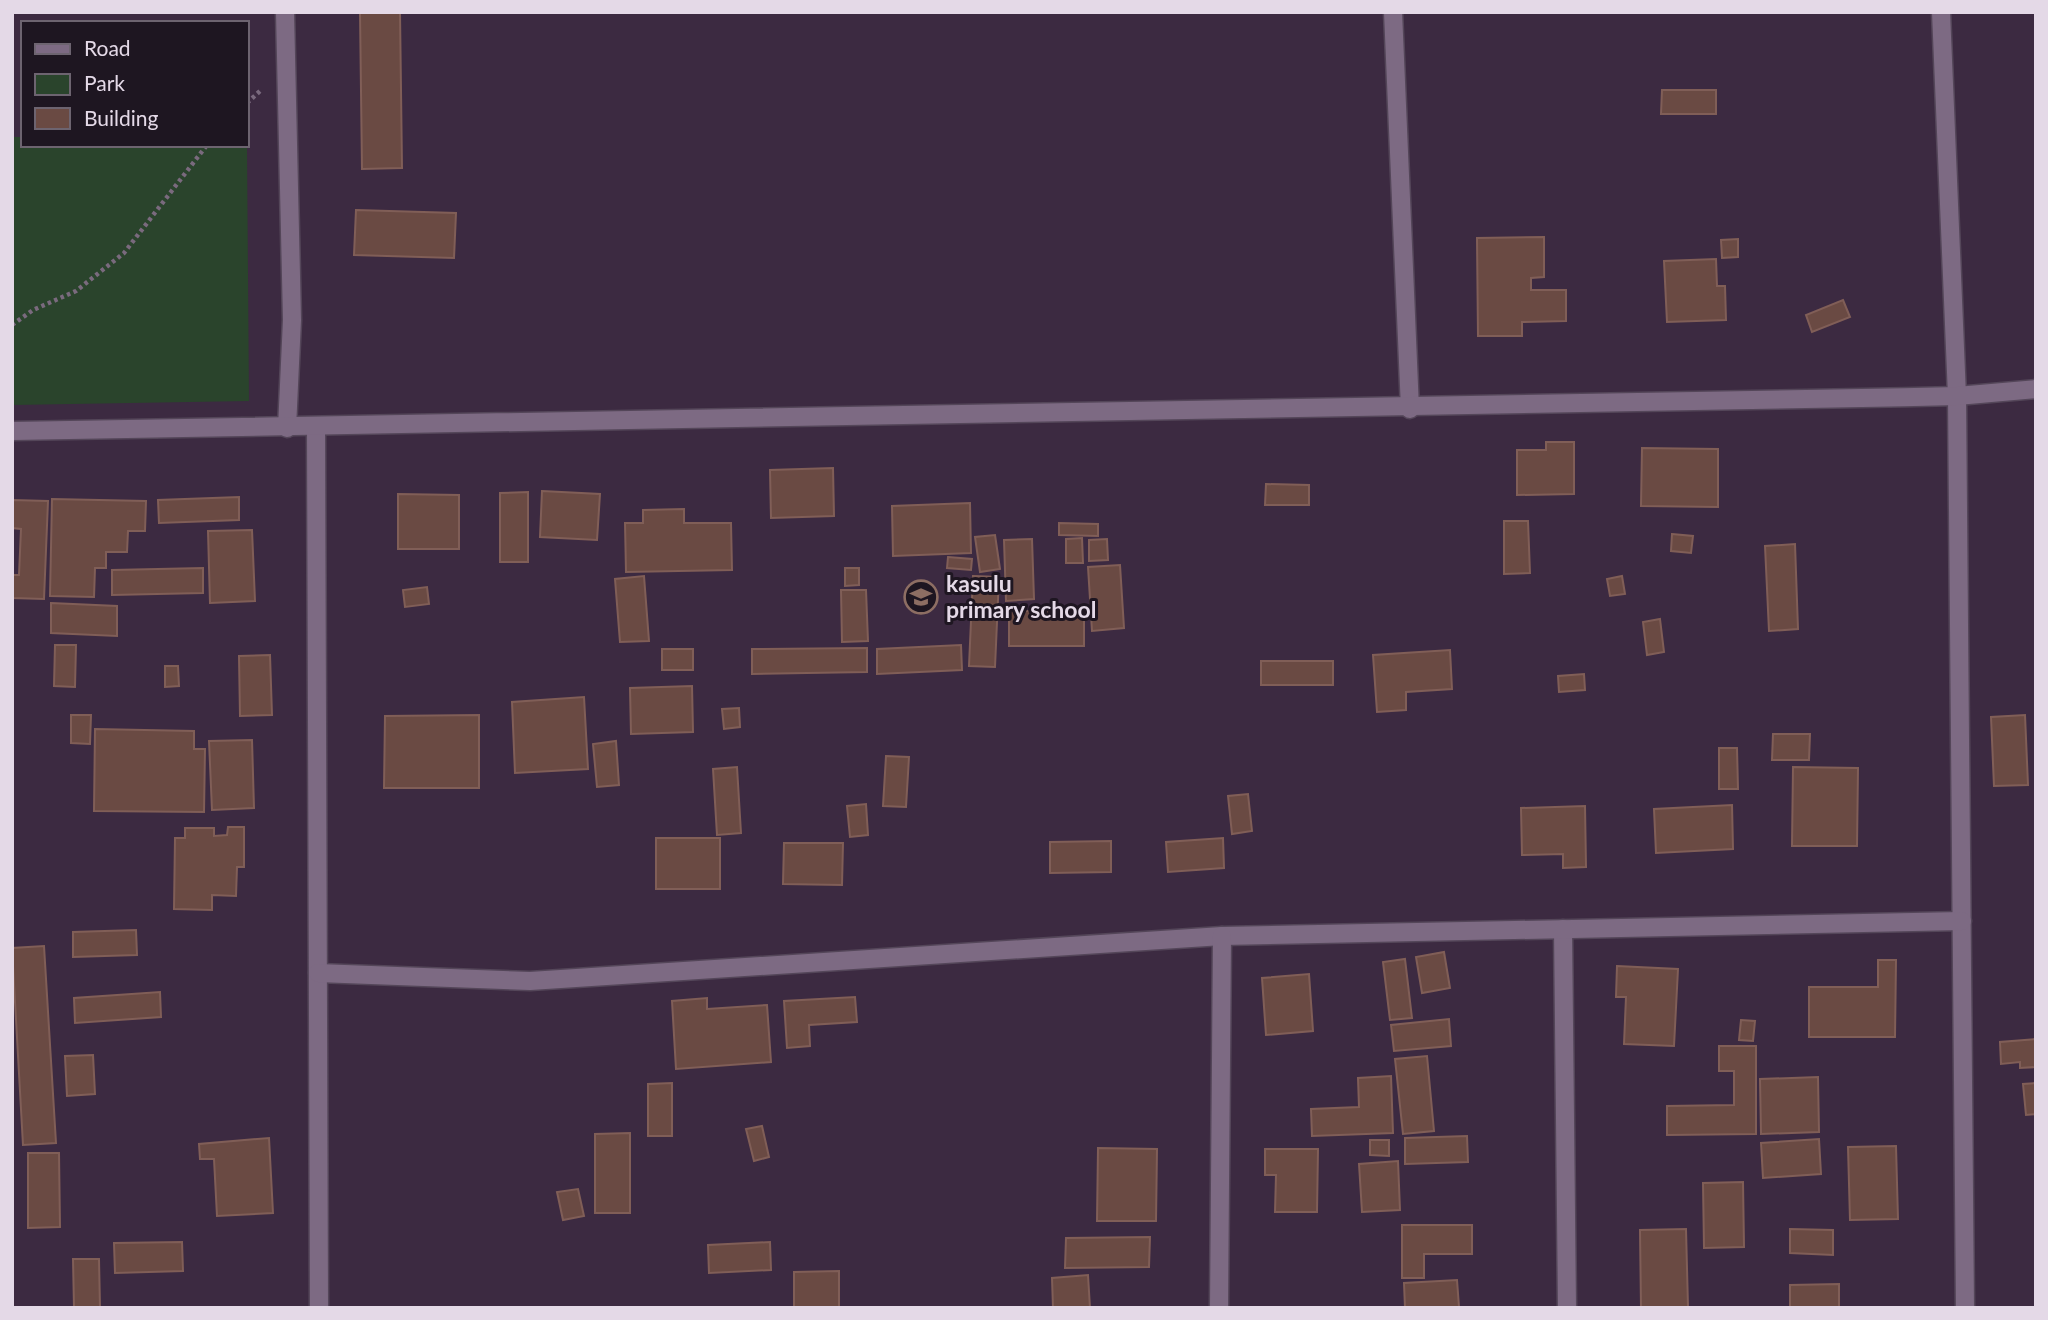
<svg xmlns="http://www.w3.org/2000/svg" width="2048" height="1320" font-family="Lato,sans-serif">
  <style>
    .green { fill: #2a442c }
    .building { fill: #6a4a43; stroke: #805e57; stroke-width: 2 }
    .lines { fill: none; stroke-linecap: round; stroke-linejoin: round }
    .street-casing { stroke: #544659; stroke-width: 21 }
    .path { stroke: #7a6a7e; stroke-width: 4.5; stroke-dasharray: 3.5 3.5; stroke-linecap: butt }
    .street { stroke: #7d6a83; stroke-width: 18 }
    .labels { text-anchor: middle; stroke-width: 6; stroke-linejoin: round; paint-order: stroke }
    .poi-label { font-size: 23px; font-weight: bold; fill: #e4d9e7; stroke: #1e1621; text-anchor: start }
  </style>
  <rect width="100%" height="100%" fill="#3c2a41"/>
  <!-- green -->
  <path class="green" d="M12,137H23V145H247L249,401L12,405Z"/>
  <!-- building -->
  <g class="building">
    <path d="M360,12H400L402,168L362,169Z"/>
    <path d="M1662,90H1716V114H1661Z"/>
    <path d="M356,210L456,213L454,258L354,255Z"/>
    <path d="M1544,237V277L1531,278V290H1566V321L1522,322V336H1478L1477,238Z"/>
    <path d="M1738,239V257L1722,258L1721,240Z"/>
    <path d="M1716,259L1717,286H1725L1726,320L1667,322L1664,261Z"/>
    <path d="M1843,300L1850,317L1812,332L1806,315Z"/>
    <path d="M1546,442H1574V494L1517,495V450H1546Z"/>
    <path d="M1642,448L1718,449V507L1641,506Z"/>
    <path d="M833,468L834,516L771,518L770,470Z"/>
    <path d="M1266,484L1309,485V505H1265Z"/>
    <path d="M542,491L600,494L597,540L540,537Z"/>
    <path d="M528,492V562H500V493Z"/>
    <path d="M398,494L459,495V549H398Z"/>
    <path d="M239,497V520L159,523L158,500Z"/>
    <path d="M52,499L146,501L145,531H128L127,552H106V568H95L94,597L50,596Z"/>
    <path d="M12,500L48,501L44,599L12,598V575H19L21,529L12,528Z"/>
    <path d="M970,503L971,553L893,556L892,506Z"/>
    <path d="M684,509V523H731L732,570L626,572L625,523H643V510Z"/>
    <path d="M1504,521H1528L1530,573L1504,574Z"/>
    <path d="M1059,523L1098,524V536L1059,535Z"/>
    <path d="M252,530L255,601L210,603L208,531Z"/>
    <path d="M1672,534L1693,536L1691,553L1671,551Z"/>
    <path d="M995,535L1000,569L980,572L975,537Z"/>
    <path d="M1082,538L1083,563H1066V539Z"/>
    <path d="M1032,539L1034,599L1006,601L1004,540Z"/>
    <path d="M1107,539L1108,560L1089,561V540Z"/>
    <path d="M1795,544L1798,629L1769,631L1765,546Z"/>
    <path d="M948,557L972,559L971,570L947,568Z"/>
    <path d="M1120,565L1124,628L1092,631L1088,567Z"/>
    <path d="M203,568V593L112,595V570Z"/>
    <path d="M845,568H859V585L845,586Z"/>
    <path d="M644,576L649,641L620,642L615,579Z"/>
    <path d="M973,576L999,577L995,667L969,666Z"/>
    <path d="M1622,576L1625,594L1610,596L1607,579Z"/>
    <path d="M427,587L429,604L405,607L403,590Z"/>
    <path d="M841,590H866L868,641L842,642Z"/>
    <path d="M51,603L117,606V636L51,633Z"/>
    <rect x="1009" y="611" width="75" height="35"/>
    <path d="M1660,619L1664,652L1647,655L1643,622Z"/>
    <path d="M55,645H76L75,687L54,686Z"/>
    <path d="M961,645L962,670L877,674V649Z"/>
    <path d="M867,648V672L752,674V649Z"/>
    <rect x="662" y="649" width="31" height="21"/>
    <path d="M1450,650L1452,689L1406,692V710L1377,712L1373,655Z"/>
    <path d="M270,655L272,715L240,716L239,656Z"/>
    <rect x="1261" y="661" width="72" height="24"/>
    <path d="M165,666H178L179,686L165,687Z"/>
    <path d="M1584,674L1585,690L1559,692L1558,676Z"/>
    <path d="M692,686L693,732L631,734L630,688Z"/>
    <path d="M584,697L588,769L515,773L512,702Z"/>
    <path d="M739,708L740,727L724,729L722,709Z"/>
    <path d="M71,715H91L90,744L71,743Z"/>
    <path d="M479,715V788H384L385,716Z"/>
    <path d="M2025,715L2028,785L1994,786L1991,717Z"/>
    <path d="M95,729L194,731V749H205L204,812L94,811Z"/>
    <path d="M1773,734H1810L1809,760H1772Z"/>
    <path d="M252,740L254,808L212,810L209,741Z"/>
    <path d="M616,741L619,785L597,787L593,744Z"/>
    <path d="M1719,748H1737L1738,789H1719Z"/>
    <path d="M886,756L909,757L906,807L883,806Z"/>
    <path d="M737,767L741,833L717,835L713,769Z"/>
    <path d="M1793,767L1858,768L1857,846H1792Z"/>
    <path d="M1248,794L1252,831L1232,834L1228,796Z"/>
    <path d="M866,804L868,835L850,837L847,806Z"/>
    <path d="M1732,805L1733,849L1656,853L1654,809Z"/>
    <path d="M1585,806L1586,867L1563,868V854L1522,855L1521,808Z"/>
    <path d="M228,827H244V867H237L236,896L212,895V910L174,909L175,838H185V828H214V836L227,835Z"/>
    <rect x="656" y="838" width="64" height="51"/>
    <path d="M1223,838L1224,868L1168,872L1166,842Z"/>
    <path d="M1111,841V872L1050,873V842Z"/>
    <path d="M784,843H843L842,885L783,884Z"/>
    <path d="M136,930L137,955L73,957V932Z"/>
    <path d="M44,946L56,1143L23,1145L12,948Z"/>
    <path d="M1444,952L1450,988L1422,993L1416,957Z"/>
    <path d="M1405,959L1412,1018L1390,1020L1383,962Z"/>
    <path d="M1878,960H1896L1895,1037H1809V987H1878Z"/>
    <path d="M1617,966L1678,969L1674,1046L1624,1044L1626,997H1616Z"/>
    <path d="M1309,974L1313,1031L1266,1035L1262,978Z"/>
    <path d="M160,992L161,1017L75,1023L74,998Z"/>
    <path d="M855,997L857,1022L809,1025L810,1046L787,1048L784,1001Z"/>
    <path d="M707,998V1009L767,1005L771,1062L676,1069L672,1001Z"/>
    <path d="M1449,1019L1451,1046L1394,1051L1391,1025Z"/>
    <path d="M1741,1020L1755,1021L1753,1041L1739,1040Z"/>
    <path d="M2036,1039V1067L2020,1068V1062L2001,1064L2000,1042Z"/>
    <path d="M1719,1046H1756V1134L1667,1135V1106L1734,1105V1071H1719Z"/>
    <path d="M93,1055L95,1094L67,1096L65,1056Z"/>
    <path d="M1427,1056L1434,1131L1403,1134L1395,1059Z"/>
    <path d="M1391,1076L1393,1133L1312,1136L1311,1109L1359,1107L1358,1078Z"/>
    <path d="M1818,1077L1819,1132L1761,1134L1760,1079Z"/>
    <path d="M672,1083V1136H648V1084Z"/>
    <path d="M2036,1083V1114L2026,1115L2023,1084Z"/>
    <path d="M762,1126L769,1157L754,1161L746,1129Z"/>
    <path d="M630,1133V1213H595V1134Z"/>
    <path d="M1467,1136L1468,1162L1405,1164V1138Z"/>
    <path d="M269,1138L273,1213L217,1216L214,1159H200L199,1144Z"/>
    <path d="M1819,1139L1821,1174L1763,1178L1761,1143Z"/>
    <path d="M1370,1140H1389V1156L1370,1155Z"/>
    <path d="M1896,1146L1898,1219L1850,1220L1848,1147Z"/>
    <path d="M1098,1148L1157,1149L1156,1221H1097Z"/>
    <path d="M1265,1149H1318L1317,1212H1275L1276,1175H1265Z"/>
    <path d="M28,1153H59L60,1227L28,1228Z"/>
    <path d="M1398,1161L1400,1210L1362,1212L1359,1164Z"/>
    <path d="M1743,1182L1744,1247L1704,1248L1703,1183Z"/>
    <path d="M578,1189L584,1216L563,1220L557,1192Z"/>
    <path d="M1402,1225H1472V1254H1424V1278H1402Z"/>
    <path d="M1686,1229L1688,1307L1641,1308L1640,1230Z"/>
    <path d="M1790,1229L1833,1230V1255L1790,1253Z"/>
    <path d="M1150,1237L1149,1267L1065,1268L1066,1238Z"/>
    <path d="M182,1242L183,1271L115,1273L114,1243Z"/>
    <path d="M770,1242L771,1270L709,1273L708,1245Z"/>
    <path d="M73,1259H99L100,1308H74Z"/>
    <path d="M839,1271V1308H794V1272Z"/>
    <path d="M1088,1275L1090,1308H1053L1052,1278Z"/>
    <path d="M1457,1280L1459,1307L1405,1308L1404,1283Z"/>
    <path d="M1839,1284V1308H1790V1285Z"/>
  </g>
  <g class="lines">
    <defs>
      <g id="street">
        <path d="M285,12L292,320L287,428"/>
        <path d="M1393,12L1410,409"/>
        <path d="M1941,12L1957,396L1965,1308"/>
        <path d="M316,428L319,1308"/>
        <path d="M12,431C661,425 1309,411 1957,396L2036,389"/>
        <path d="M1563,929L1567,1308"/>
        <path d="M318,973L530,981L1222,936L1962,921"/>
        <path d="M1219,1308L1222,936"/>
      </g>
    </defs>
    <!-- street casing -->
    <use href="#street" class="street-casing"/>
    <!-- path -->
    <g class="path">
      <path d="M247,103L260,91"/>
      <path d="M12,325L33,310L76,291L124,253L207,145"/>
    </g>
    <!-- street -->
    <use href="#street" class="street"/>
  </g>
  <!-- icons -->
  <defs>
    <symbol id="school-ring" viewBox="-11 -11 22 22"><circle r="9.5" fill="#1e1621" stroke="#8d6e63" stroke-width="1.5"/><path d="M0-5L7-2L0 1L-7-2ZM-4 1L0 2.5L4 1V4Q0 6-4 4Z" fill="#8d6e63"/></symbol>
  </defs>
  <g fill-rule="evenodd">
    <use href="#school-ring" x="902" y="578" width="38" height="38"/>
  </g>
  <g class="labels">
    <!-- poi labels -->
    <g class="poi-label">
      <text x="946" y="592">kasulu<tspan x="946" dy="26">primary school</tspan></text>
    </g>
  </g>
  <!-- border -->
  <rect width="2048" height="1320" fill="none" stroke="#e4d9e7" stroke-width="28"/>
  <!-- legend -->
  <rect x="21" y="21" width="228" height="126" fill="#1e1621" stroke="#6d6470" stroke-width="2"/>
  <rect x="35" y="44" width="35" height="10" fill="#7d6a83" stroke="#6d6470" stroke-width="2"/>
  <text x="84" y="56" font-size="21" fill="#e4d9e7">Road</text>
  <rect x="35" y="74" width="35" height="21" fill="#2a442c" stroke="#6d6470" stroke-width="2"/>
  <text x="84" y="91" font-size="21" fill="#e4d9e7">Park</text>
  <rect x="35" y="108" width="35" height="21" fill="#6a4a43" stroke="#6d6470" stroke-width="2"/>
  <text x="84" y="126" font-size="21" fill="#e4d9e7">Building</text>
</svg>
